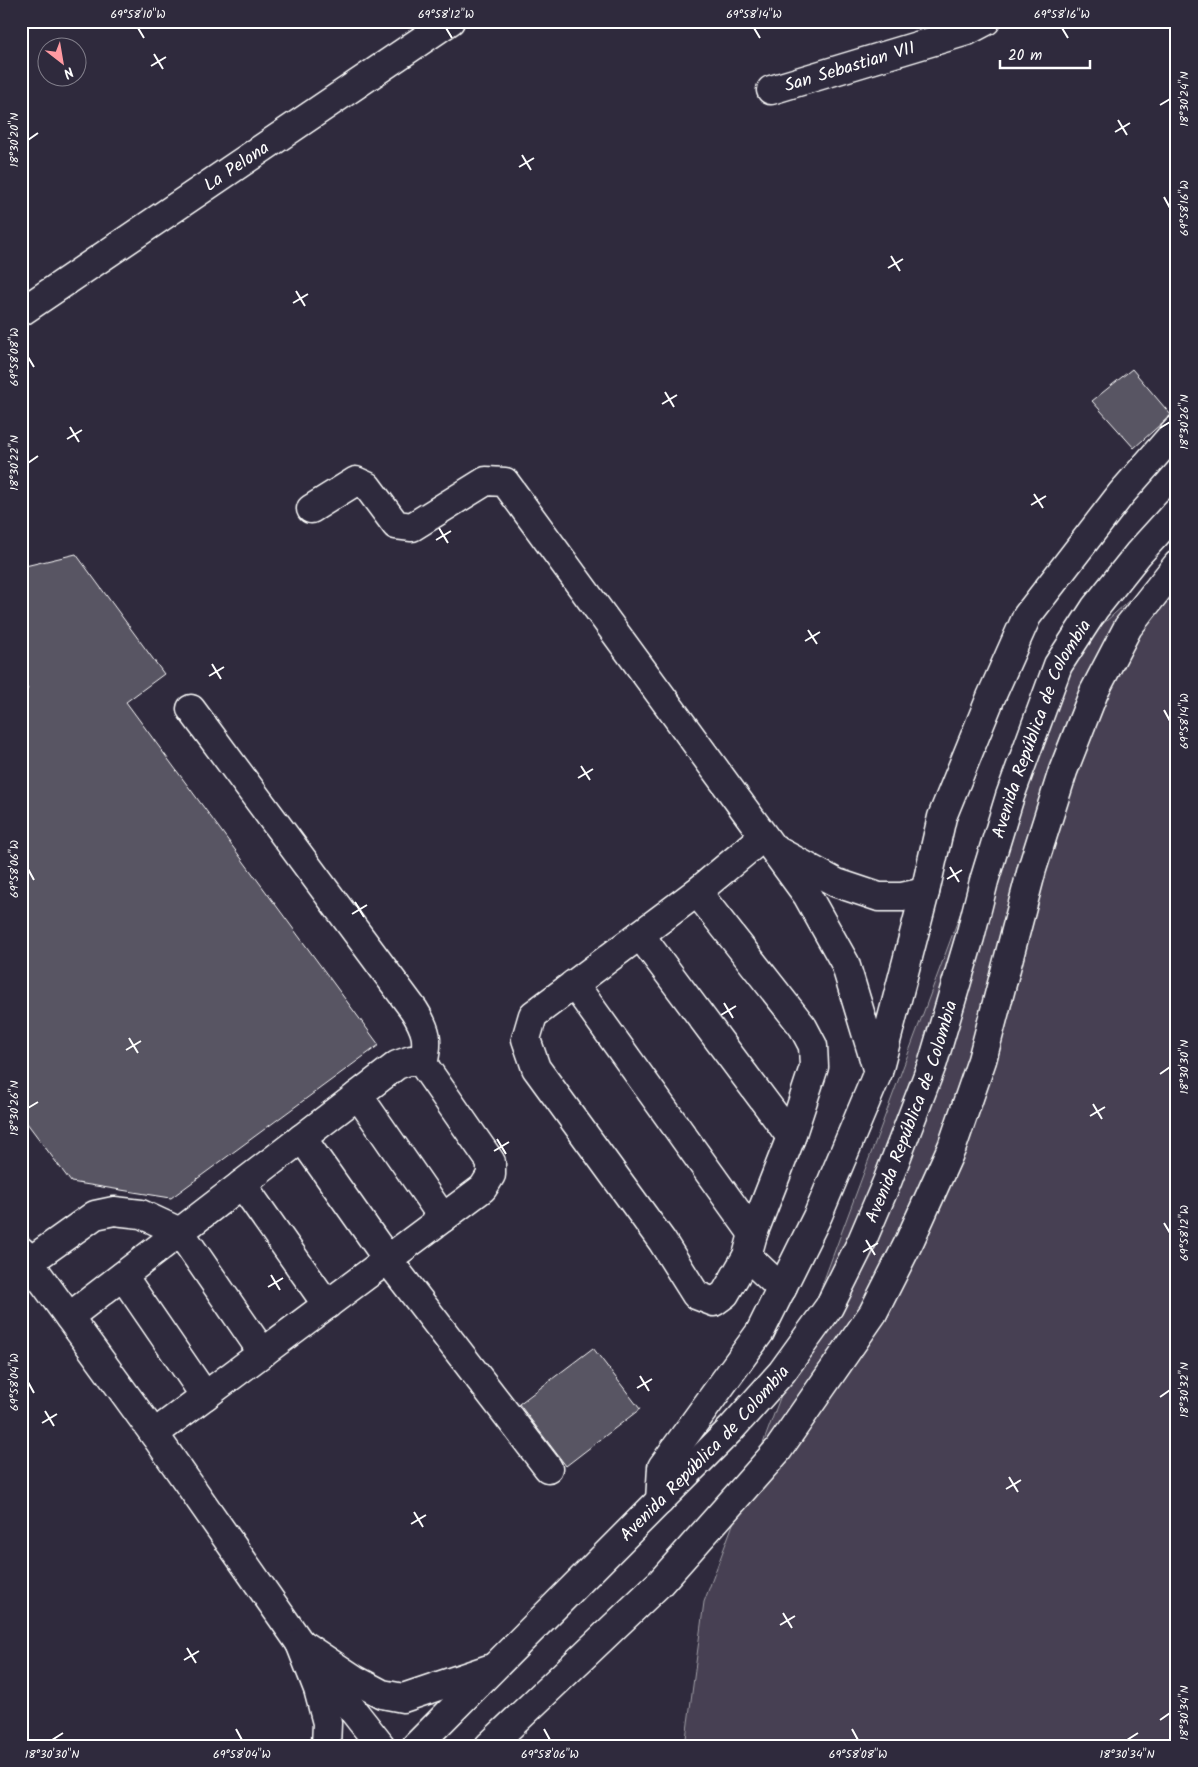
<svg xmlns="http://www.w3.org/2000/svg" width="1198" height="1767" font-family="Kalam,sans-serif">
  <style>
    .green { fill: #464152; stroke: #a2a0a8 }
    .building { fill: #595564; stroke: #fff }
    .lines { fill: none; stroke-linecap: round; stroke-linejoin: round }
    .minor-casing { stroke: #fff; stroke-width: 31 }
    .major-casing { stroke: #fff; stroke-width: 31 }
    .minor { stroke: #2f2a3d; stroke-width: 28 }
    .major { stroke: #2f2a3d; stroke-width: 28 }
    .ticks { fill: none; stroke: #fff; stroke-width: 2 }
    .labels { text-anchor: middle; stroke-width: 4.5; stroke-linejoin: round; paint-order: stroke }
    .street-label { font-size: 18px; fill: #fff; stroke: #2f2a3d }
    .neatline { fill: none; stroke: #fff; stroke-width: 2 }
    .ticks-label { font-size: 12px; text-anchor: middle; fill: #fff }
  </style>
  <rect width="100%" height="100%" fill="#2f2a3d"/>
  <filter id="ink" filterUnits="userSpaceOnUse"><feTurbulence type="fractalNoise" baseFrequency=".02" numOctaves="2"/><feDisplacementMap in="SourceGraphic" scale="10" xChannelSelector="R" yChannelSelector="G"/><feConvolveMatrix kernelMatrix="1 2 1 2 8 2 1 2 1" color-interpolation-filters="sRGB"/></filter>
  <g filter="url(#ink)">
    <!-- green -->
    <path class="green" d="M1177,558V1746H685L704,1602L1051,670Z"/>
    <!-- building -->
    <g class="building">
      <path d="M1132,369L1171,415L1134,448L1092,401Z"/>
      <path d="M76,554L164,674L126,702L379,1045L171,1198L71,1182L21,1115V695L28,689L21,680V567Z"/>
      <path d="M593,1348L640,1409L566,1466L519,1404Z"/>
    </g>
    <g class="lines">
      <defs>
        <g id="minor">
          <path id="s1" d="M771,90L967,31L986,21"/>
          <path id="s2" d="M21,312L450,21"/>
          <path d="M311,509L356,481L367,486L396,525L412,527L486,481L505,482L807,895L845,963L878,1072"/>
          <path d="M191,709L414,1010C427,1031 429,1040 423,1064"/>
          <path d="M778,851L837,883L879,897H902L925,892"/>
          <path d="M697,892L803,1027L813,1046L814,1067L791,1137L753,1234L747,1256L725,1294L714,1302L696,1295L662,1241L536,1068L526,1039L533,1015Z"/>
          <path d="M697,892L763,837"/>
          <path d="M640,935L791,1137"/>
          <path d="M574,984L753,1234"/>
          <path d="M358,1095L443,1218"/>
          <path d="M302,1138L388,1260L548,1468"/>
          <path d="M242,1184L327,1305"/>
          <path d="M21,1251L154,1434L300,1643L381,1746"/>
          <path d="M747,1256L782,1289"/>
          <path d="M29,1262L95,1215L114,1211L141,1214L180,1232L263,1353"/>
          <path d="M123,1276L205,1396"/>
          <path d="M69,1317L397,1065L411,1060L423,1064L491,1162V1175L483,1188L154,1434"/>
        </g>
        <g id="major">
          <path d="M660,1501L662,1467L760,1332L818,1215L878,1072L925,892L942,817L991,697L1027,616L1121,494L1177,430"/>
          <path d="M300,1643L354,1679L382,1694L403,1698L492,1668"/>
          <path d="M300,1643L318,1689L327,1723L326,1746"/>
          <path id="s3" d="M416,1746L731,1429L782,1372L829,1307L861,1243L887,1182L933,1062L970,937L984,881L1010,796L1058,665L1095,608L1138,554L1177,511"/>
          <path d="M489,1746L660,1583L778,1450L873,1313L910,1240L952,1147L982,1060L1032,869L1063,771L1094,692L1128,627L1177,565"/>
        </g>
      </defs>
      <!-- minor casing -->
      <use href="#minor" class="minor-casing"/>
      <!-- major casing -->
      <use href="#major" class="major-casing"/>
      <!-- minor -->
      <use href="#minor" class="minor"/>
      <!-- major -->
      <use href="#major" class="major"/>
    </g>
  </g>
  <!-- ticks -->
  <path class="ticks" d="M138,28L144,38M446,28L452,38M754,28L760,38M1062,28L1068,38M154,54L163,69M151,66L166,57M1160,105L1170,99M1118,120L1127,135M1115,132L1130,123M28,140L38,133M522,155L531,170M519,167L534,158M1164,197L1170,208M891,256L900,271M888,268L903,259M296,291L305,306M293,303L308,294M28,357L34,367M665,392L674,407M662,404L677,395M70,427L79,442M1160,428L1170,422M67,439L82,430M28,463L38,456M1034,494L1043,508M1031,505L1046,496M439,528L448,543M436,540L451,531M808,630L817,644M805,641L820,632M212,664L221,679M209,676L224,667M1164,710L1170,721M581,766L590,780M578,778L593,769M950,867L959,882M28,869L34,880M947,879L962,870M355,902L364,917M352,914L367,905M724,1003L733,1018M721,1015L736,1006M129,1038L138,1053M126,1050L141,1041M1160,1074L1170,1067M1093,1104L1102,1119M28,1108L38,1102M1090,1116L1105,1107M497,1139L506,1154M494,1151L509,1142M1164,1223L1170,1233M866,1240L875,1255M863,1252L878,1243M271,1275L280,1290M268,1287L283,1278M640,1376L649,1391M28,1382L34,1393M637,1388L652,1379M1160,1397L1170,1390M45,1411L54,1426M42,1423L57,1414M1009,1477L1018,1492M1006,1489L1021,1480M414,1512L423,1527M411,1524L426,1515M783,1613L792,1628M780,1625L795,1616M187,1648L196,1663M184,1660L199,1651M1160,1720L1170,1713M236,1729L242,1740M544,1729L550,1740M852,1729L858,1740M52,1740L63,1733M1127,1740L1138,1733"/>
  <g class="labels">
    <!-- street labels -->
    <g class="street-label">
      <text dy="6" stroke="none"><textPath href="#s1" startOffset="82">San Sebastian VII</textPath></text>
      <text dy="6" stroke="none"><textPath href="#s2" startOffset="260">La Pelona</textPath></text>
      <text dy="6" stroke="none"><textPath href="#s3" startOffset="1221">Avenida República de Colombia</textPath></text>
      <text dy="6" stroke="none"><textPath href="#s3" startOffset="816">Avenida República de Colombia</textPath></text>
      <text dy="6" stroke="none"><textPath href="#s3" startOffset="411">Avenida República de Colombia</textPath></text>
    </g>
  </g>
  <!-- margin -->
  <rect width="1198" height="1767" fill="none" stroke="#2f2a3d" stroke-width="55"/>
  <!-- north arrow -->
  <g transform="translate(62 62) rotate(149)"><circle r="24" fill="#2f2a3d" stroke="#827f8b"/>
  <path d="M0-4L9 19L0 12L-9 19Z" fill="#ff9aa2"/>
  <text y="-8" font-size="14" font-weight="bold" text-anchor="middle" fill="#ffffff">N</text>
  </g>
  <!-- scale -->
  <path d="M1000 60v8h90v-8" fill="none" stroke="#ffffff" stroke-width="2.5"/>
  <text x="1008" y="60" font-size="15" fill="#ffffff" stroke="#2f2a3d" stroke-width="4" paint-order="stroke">20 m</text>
  <rect x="28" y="28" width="1142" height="1712" class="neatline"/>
  <g class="ticks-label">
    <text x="138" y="18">69°58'10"W</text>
    <text x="446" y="18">69°58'12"W</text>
    <text x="754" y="18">69°58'14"W</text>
    <text x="1062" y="18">69°58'16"W</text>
    <text transform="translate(1184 99) rotate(-90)" y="4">18°30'24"N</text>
    <text transform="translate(14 140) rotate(-90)" y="4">18°30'20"N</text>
    <text transform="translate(1184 208) rotate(-90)" y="4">69°58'16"W</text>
    <text transform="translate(14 357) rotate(-90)" y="4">69°58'08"W</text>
    <text transform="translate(1184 422) rotate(-90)" y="4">18°30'26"N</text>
    <text transform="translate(14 463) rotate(-90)" y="4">18°30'22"N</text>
    <text transform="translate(1184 721) rotate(-90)" y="4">69°58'14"W</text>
    <text transform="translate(14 869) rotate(-90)" y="4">69°58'06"W</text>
    <text transform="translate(1184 1067) rotate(-90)" y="4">18°30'30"N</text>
    <text transform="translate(14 1108) rotate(-90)" y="4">18°30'26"N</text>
    <text transform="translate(1184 1233) rotate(-90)" y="4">69°58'12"W</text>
    <text transform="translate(14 1382) rotate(-90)" y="4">69°58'04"W</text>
    <text transform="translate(1184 1390) rotate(-90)" y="4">18°30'32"N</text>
    <text transform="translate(1184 1713) rotate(-90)" y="4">18°30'34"N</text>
    <text x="52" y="1758">18°30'30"N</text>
    <text x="242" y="1758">69°58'04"W</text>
    <text x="550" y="1758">69°58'06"W</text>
    <text x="858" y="1758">69°58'08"W</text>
    <text x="1127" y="1758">18°30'34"N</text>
  </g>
</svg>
